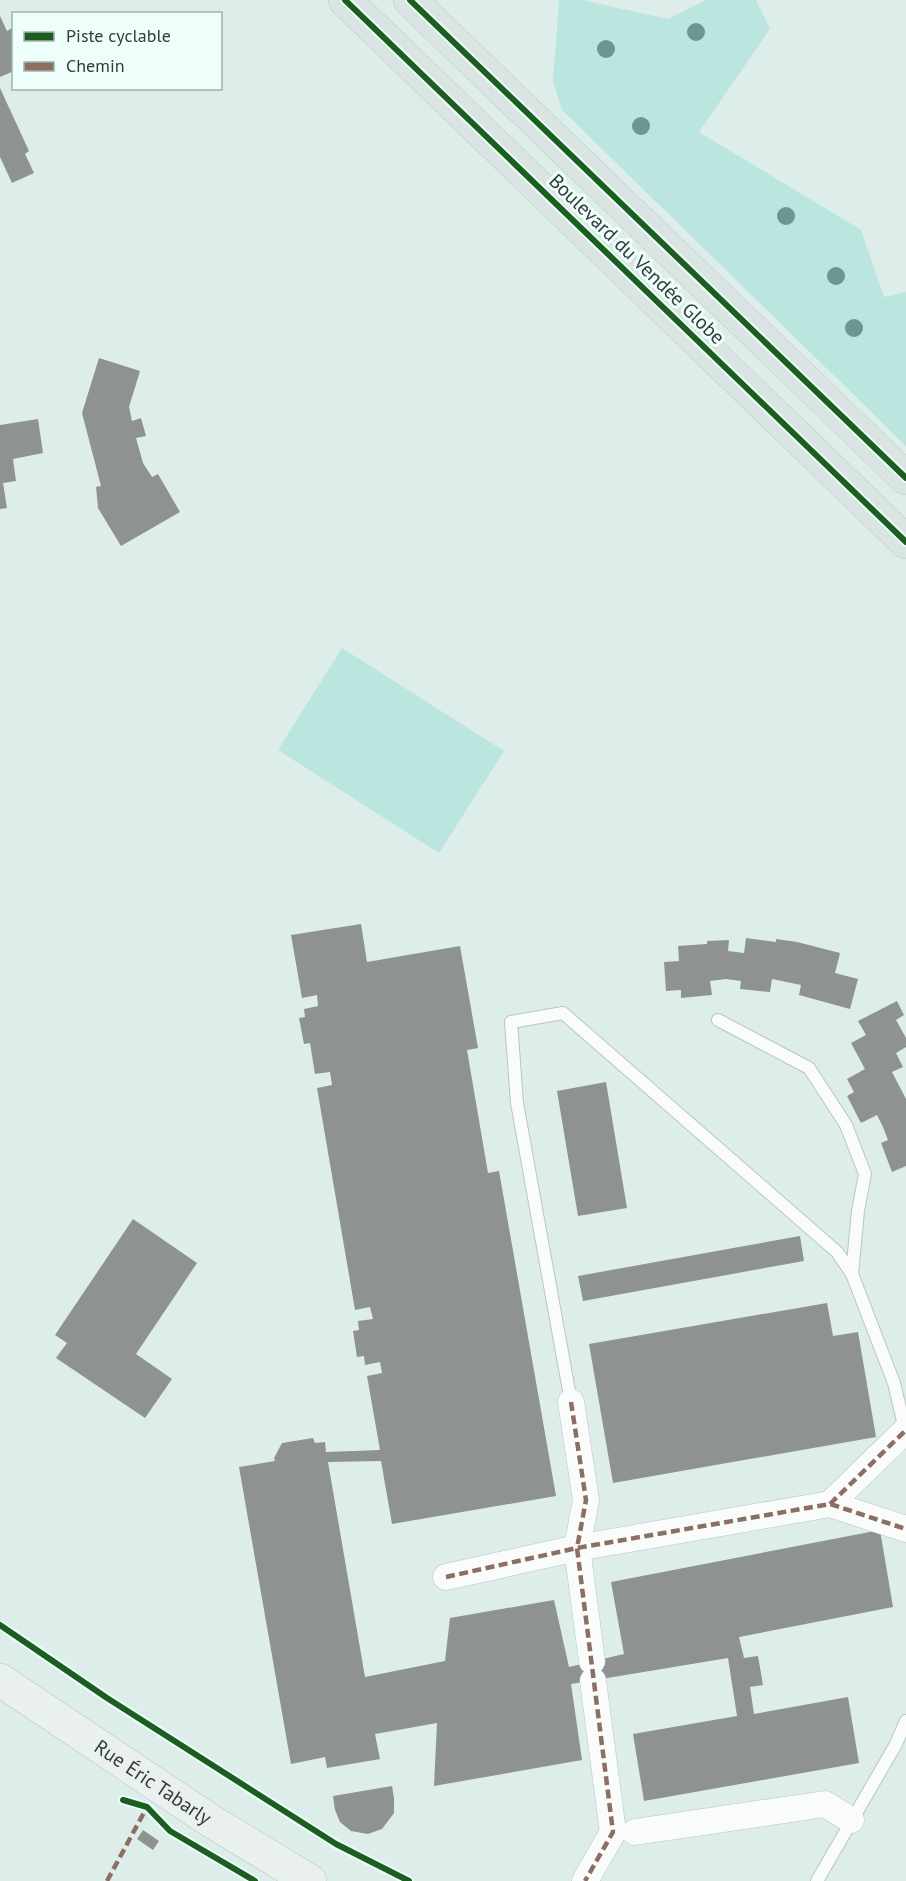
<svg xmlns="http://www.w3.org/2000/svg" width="906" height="1881" font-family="'PT Sans',sans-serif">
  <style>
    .green { fill: #bbe6df }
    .building { fill: #8f9292 }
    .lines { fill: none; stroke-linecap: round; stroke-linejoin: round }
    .lane-casing { stroke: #b9c5c3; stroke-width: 14 }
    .street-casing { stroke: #b9c5c3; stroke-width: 27 }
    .secondary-casing { stroke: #b9c5c3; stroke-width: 34 }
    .primary-casing { stroke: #c2cac9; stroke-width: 34 }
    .lane { stroke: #fafcfc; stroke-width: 12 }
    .street { stroke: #fafcfc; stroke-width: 26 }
    .secondary { stroke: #eaf0ef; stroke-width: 33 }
    .primary { stroke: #dae4e2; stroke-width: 33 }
    .quiet { stroke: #8d6e63; stroke-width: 4.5; stroke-dasharray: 9 4.5; stroke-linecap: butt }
    .cycleway-casing { stroke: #edfefb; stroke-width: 10 }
    .cycleway { stroke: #1b5e20; stroke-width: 6 }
    .tree { fill: #6d9690 }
    .labels { text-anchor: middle; stroke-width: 6; stroke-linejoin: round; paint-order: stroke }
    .street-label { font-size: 20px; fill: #323d3b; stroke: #edfefb }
  </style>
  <rect width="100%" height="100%" fill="#ddedea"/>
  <!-- green -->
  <g class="green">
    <path d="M559,0H582L668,19L706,0H756L770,29L699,132L861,230L884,297L906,292V446L562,110L553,81Z"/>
    <path d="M342,648L504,751L439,853L278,750Z"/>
  </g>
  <!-- building -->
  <g class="building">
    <path d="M0,16L7,31L14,27V71L0,77Z"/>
    <path d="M0,88L29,151L25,154L34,173L12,183L0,157Z"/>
    <path d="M99,358L140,371L129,407L132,421L141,418L146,436L136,438L143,463L152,477L158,474L180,512L121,546L98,508L96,487L101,486L82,413Z"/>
    <path d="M38,419L43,453L13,459L16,481L3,483L7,508L0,509V425Z"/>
    <path d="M361,924L367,962L460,946L478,1048L467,1050L488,1173L499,1171L556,1496L392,1524L381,1461L328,1462L365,1677L445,1661L450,1618L554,1600L569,1667L624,1654L611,1582L880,1530L893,1607L739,1637L744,1658L758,1656L763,1685L750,1687L754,1714L848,1697L859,1763L644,1801L633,1734L737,1716L728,1658L571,1684L582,1760L434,1786L437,1723L375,1734L380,1759L327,1768L325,1757L291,1764L239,1467L275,1461L274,1458L282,1443L313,1438L315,1443L325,1442L326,1452L380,1450L367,1376L382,1373L380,1362L365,1365L364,1356L357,1357L353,1331L359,1330L358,1321L373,1319L370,1307L355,1310L317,1088L332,1085L330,1072L315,1074L310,1043L304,1044L299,1018L305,1017L304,1009L318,1006L317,995L302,998L291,935Z"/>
    <path d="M746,938L776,942V939L797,942L840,953L835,973L858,979L850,1009L799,995L801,985L772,979L770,992L740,989L741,981L726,979L710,981L712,995L681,998V990L666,991L664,962L679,961L678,946L707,944V941L729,940L728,951L744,953Z"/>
    <path d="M897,1001L904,1015L896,1020L906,1038V1047L896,1053L903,1067L892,1072L906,1099V1166L892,1172L881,1143L888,1140L883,1127L877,1115L861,1123L847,1096L854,1092L847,1079L865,1069L851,1043L866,1035L858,1021Z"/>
    <path d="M606,1082L627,1208L578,1216L557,1091Z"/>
    <path d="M133,1219L197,1263L136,1354L172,1379L145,1418L56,1358L67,1343L55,1335Z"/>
    <path d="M800,1236L804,1261L583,1301L578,1276Z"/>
    <path d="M827,1303L833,1336L858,1332L876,1437L613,1483L589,1344Z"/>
    <path d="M392,1786L394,1798V1813L382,1829L368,1834L351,1831L340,1822L335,1810L333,1796Z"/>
    <path d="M143,1830L159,1841L153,1850L137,1839Z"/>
  </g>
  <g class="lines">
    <defs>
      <g id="lane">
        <path d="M718,1020L809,1068L846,1125L865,1174L858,1211L852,1274"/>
        <path d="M571,1402L517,1103L511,1022L563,1013L837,1252L852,1274L894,1383L906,1434"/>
        <path d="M817,1881L896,1744L906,1721"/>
      </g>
      <g id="street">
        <path d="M571,1402L586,1500L577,1548L592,1661"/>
        <path d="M830,1504L905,1431"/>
        <path d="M446,1577L577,1548L830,1504L906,1529"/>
        <path d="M635,1832L825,1804L851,1820"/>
        <path d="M585,1881L613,1832L593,1681"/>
      </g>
      <g id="secondary">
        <path id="s1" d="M0,1680L211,1821L310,1881"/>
      </g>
      <g id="primary">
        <path d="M345,0L906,542"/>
        <path d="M410,0L906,478"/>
      </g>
    </defs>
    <!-- lane casing -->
    <use href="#lane" class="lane-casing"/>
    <!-- street casing -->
    <use href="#street" class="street-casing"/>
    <!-- secondary casing -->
    <use href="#secondary" class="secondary-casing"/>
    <!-- primary casing -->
    <use href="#primary" class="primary-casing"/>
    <!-- lane -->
    <use href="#lane" class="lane"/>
    <!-- street -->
    <use href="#street" class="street"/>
    <!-- secondary -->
    <use href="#secondary" class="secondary"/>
    <!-- primary -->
    <use href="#primary" class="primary"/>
    <!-- quiet -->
    <g class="quiet">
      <path d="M571,1402L586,1500L577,1548L613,1832L585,1881"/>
      <path d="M830,1504L905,1431"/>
      <path d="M446,1577L577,1548L830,1504L906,1529"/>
      <path d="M107,1881L147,1807"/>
    </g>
    <defs>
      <g id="cycleway">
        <path d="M345,0L906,542"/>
        <path d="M410,0L906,478"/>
        <path d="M0,1625L107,1698L336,1844L409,1881"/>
        <path d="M123,1800L147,1807L170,1831L255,1881"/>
      </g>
    </defs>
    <!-- cycleway casing -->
    <use href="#cycleway" class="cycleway-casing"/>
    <!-- cycleway -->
    <use href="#cycleway" class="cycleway"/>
  </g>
  <!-- trees -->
  <g class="tree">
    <circle cx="696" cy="32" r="9"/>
    <circle cx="606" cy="49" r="9"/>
    <circle cx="641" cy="126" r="9"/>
    <circle cx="786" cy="216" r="9"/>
    <circle cx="836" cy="276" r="9"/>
    <circle cx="854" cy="328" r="9"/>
  </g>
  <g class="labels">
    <!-- street labels -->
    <g class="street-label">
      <text transform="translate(637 259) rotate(44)" y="7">Boulevard du Vendée Globe</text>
      <text dy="7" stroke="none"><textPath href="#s1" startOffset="184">Rue Éric Tabarly</textPath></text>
    </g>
  </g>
  <!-- legend -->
  <rect x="12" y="12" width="210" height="78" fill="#edfefb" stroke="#a2b1ae" stroke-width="1.5"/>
  <rect x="24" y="32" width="30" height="9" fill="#1b5e20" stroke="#a2b1ae" stroke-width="1.5"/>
  <text x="66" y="42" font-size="18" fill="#323d3b">Piste cyclable</text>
  <rect x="24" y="62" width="30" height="9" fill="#8d6e63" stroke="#a2b1ae" stroke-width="1.5"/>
  <text x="66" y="72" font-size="18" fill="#323d3b">Chemin</text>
</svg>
